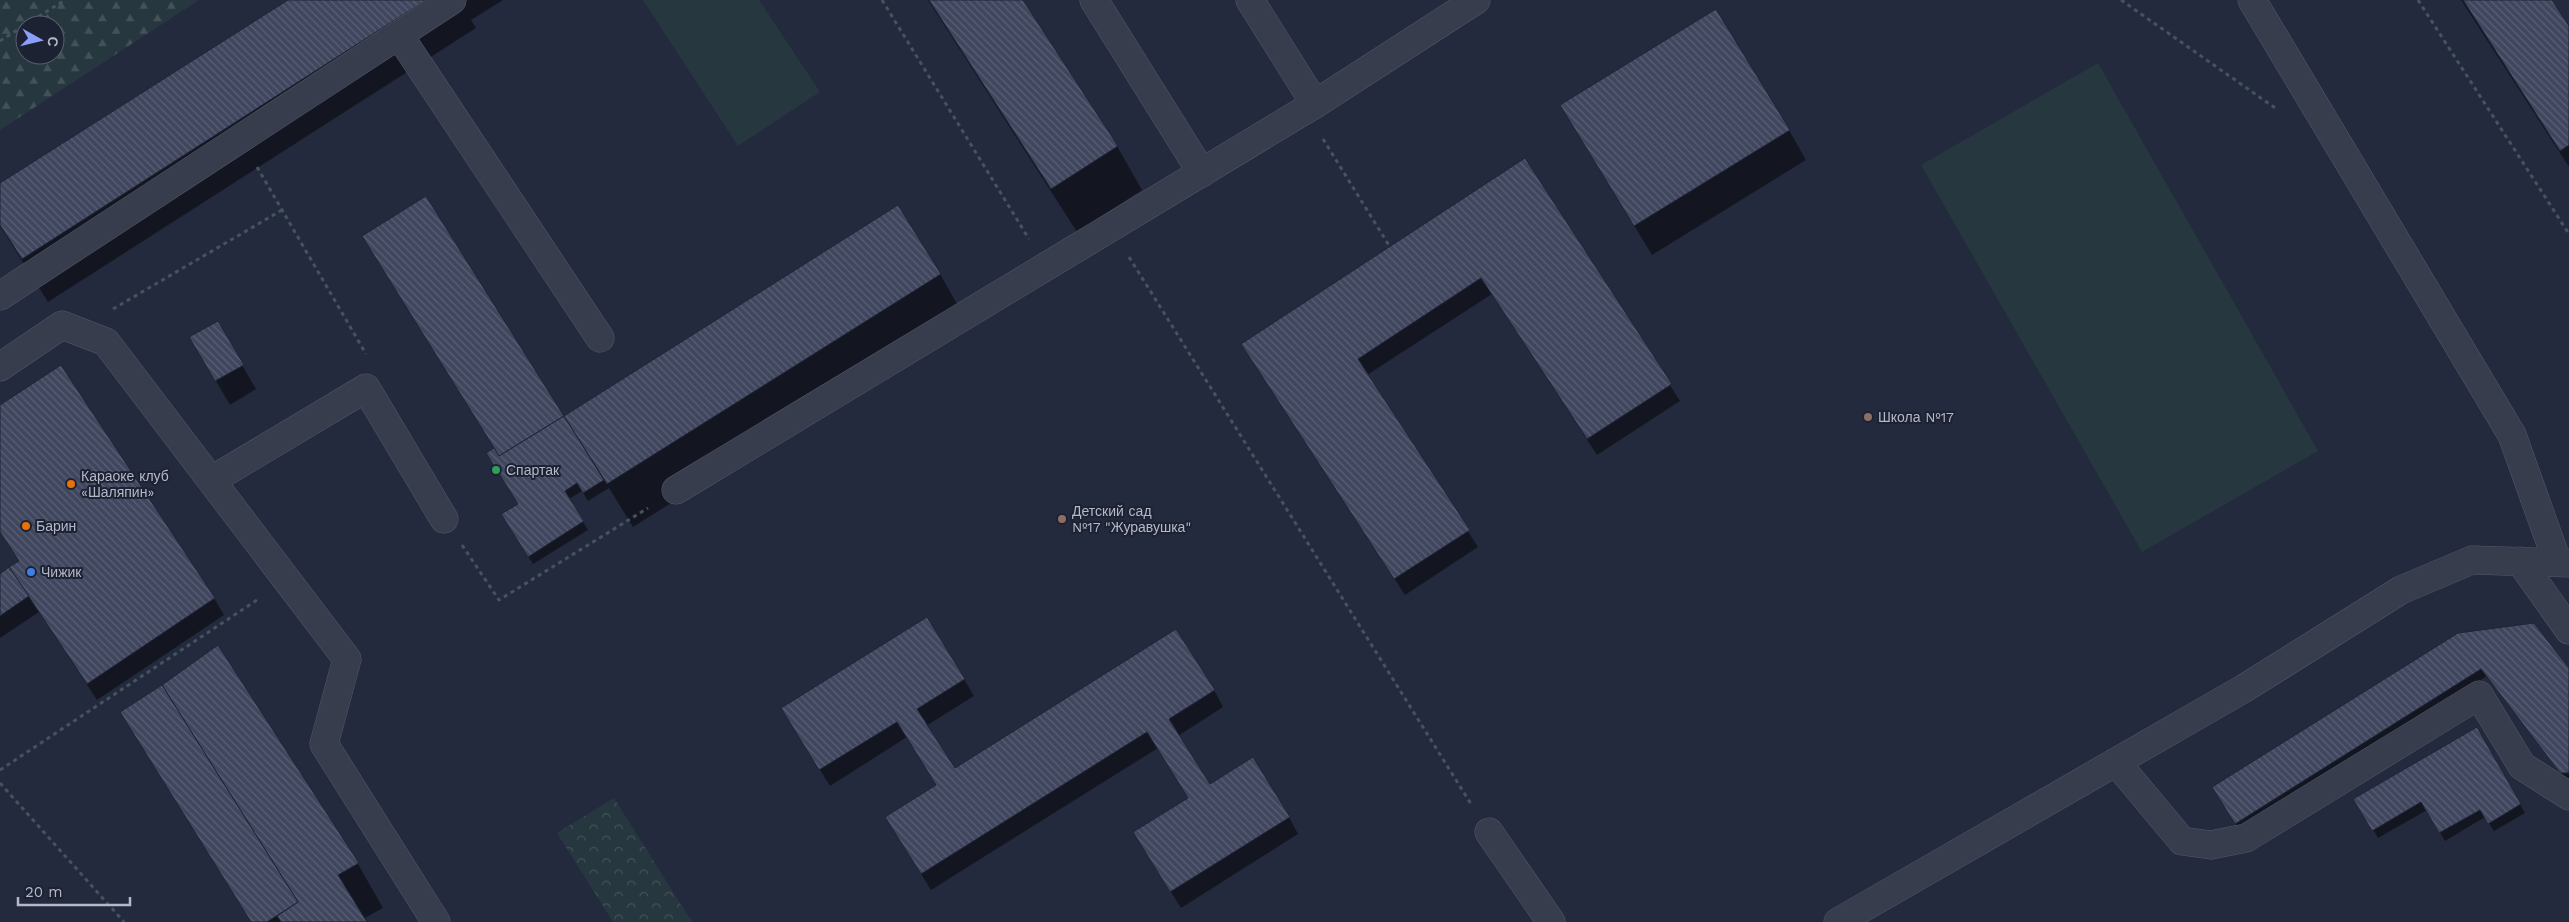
<svg xmlns="http://www.w3.org/2000/svg" width="2569" height="922" font-family="'Work Sans',sans-serif">
  <style>
    .grass { fill: #26373f }
    .forest { fill: url(#forest-firs); fill-rule: evenodd }
    .park { fill: url(#park-crowns) }
    .shadow { fill: #0007 }
    .building { fill: url(#building-back-hatch); stroke: #1f2435 }
    .lines { fill: none; stroke-linecap: round; stroke-linejoin: round }
    .minor-casing { stroke: #535869; stroke-width: 29 }
    .path { stroke: #44545c; stroke-width: 3; stroke-dasharray: 4 4; stroke-linecap: butt }
    .minor { stroke: #383d4e; stroke-width: 28 }
    .education-dot { fill: #8d6e63; stroke: #1d2233; stroke-width: 2 }
    .leisure-dot { fill: #2e9e5b; stroke: #1d2233; stroke-width: 2 }
    .food-dot { fill: #e8710a; stroke: #1d2233; stroke-width: 2 }
    .shop-dot { fill: #3f7fe0; stroke: #1d2233; stroke-width: 2 }
    .labels { text-anchor: middle; stroke-width: 4; stroke-linejoin: round; paint-order: stroke }
    .poi-label { font-size: 14px; fill: #b4b8c9; stroke: #1d2233; text-anchor: start }
  </style>
  <defs>
    <pattern id="forest-firs" width="22" height="20" patternUnits="userSpaceOnUse" patternTransform="scale(1.25)"><rect width="22" height="20" fill="#26373f"/><path d="M5 1l3.5 6h-7zM16 11l3.5 6h-7z" fill="#435259"/></pattern>
    <pattern id="park-crowns" width="20" height="18" patternUnits="userSpaceOnUse" patternTransform="scale(1.25)"><rect width="20" height="18" fill="#26373f"/><path d="M2 6a3 3 0 1 1 6 0M12 15a3 3 0 1 1 6 0" fill="none" stroke="#435259"/></pattern>
    <pattern id="building-back-hatch" width="6" height="6" patternUnits="userSpaceOnUse" patternTransform="scale(1.25)"><rect width="6" height="6" fill="#40465e"/><path d="M-1 5l2 2M0 0l6 6M5-1l2 2" fill="none" stroke="#595f74"/></pattern>
  </defs>
  <rect width="100%" height="100%" fill="#242a3e"/>
  <!-- grass -->
  <g class="grass">
    <path d="M643,0H759L820,92L738,146Z"/>
    <path d="M2098,63L2318,451L2142,552L1921,165Z"/>
  </g>
  <!-- forest -->
  <path class="forest" d="M0,0H199L0,130ZM25,25H55V55H25Z"/>
  <!-- park -->
  <path class="park" d="M614,798L692,922H613L557,833Z"/>
  <!-- shadow -->
  <g class="shadow">
    <path d="M290,0H503L471,20L476,28L48,302L0,226V185Z"/>
    <path d="M928,0H1022L1117,146L1142,190L1077,232Z"/>
    <path d="M2461,0H2550L2569,29V167Z"/>
    <path d="M1789,130L1806,160L1652,255L1579,135Z"/>
    <path d="M1525,160L1680,401L1597,455L1492,294L1367,375L1478,547L1405,595L1252,361Z"/>
    <path d="M364,237L567,422L940,274L965,318L633,527L609,488L588,501L582,491L569,499L588,530L533,564L507,523L519,504L495,450Z"/>
    <path d="M217,322L256,389L230,405L191,338Z"/>
    <path d="M0,407L214,598L224,615L97,700L39,612L0,638V575L20,562L0,532Z"/>
    <path d="M2459,634L2569,671V781H2566L2487,676L2240,831L2218,796Z"/>
    <path d="M218,647L358,864L383,908L363,919L366,922H252L162,687Z"/>
    <path d="M964,679L974,696L926,726L954,770L1214,690L1223,707L1178,736L1209,786L1289,817L1298,834L1181,908L1144,849L1189,799L1158,748L931,890L896,834L937,785L907,737L830,786L792,725Z"/>
    <path d="M2476,729L2525,813L2494,831L2485,817L2445,841L2427,810L2378,838L2355,799Z"/>
  </g>
  <!-- building -->
  <g class="building">
    <path d="M288,0H426L22,259L0,225V183Z"/>
    <path d="M929,0H1023L1118,146L1051,189Z"/>
    <path d="M2463,0H2552L2569,26V145L2560,151Z"/>
    <path d="M1716,9L1790,130L1634,226L1560,105Z"/>
    <path d="M1525,158L1672,384L1587,439L1481,278L1358,359L1470,530L1394,579L1241,344Z"/>
    <path d="M426,196L564,416L499,456L362,236Z"/>
    <path d="M898,205L941,274L607,484L564,416Z"/>
    <path d="M218,321L244,365L215,381L189,337Z"/>
    <path d="M61,365L215,598L87,684L9,567L19,561L0,532V405Z"/>
    <path d="M564,416L604,480L583,493L577,483L565,491L584,521L528,557L501,514L518,504L486,453L494,448L499,456Z"/>
    <path d="M9,567L29,596L0,616V574Z"/>
    <path d="M927,617L965,679L917,709L955,768L1176,629L1215,690L1169,719L1210,784L1253,757L1290,817L1170,892L1133,832L1188,798L1147,732L921,874L885,817L936,785L897,722L819,770L781,708Z"/>
    <path d="M2534,623L2569,668V773H2560L2481,669L2235,824L2212,787L2458,633Z"/>
    <path d="M218,645L359,863L338,875L367,922H281L277,916L298,902L162,685Z"/>
    <path d="M162,685L298,902L267,922H251L120,712Z"/>
    <path d="M2477,727L2521,804L2488,824L2480,810L2439,833L2421,802L2372,831L2353,799Z"/>
  </g>
  <g class="lines">
    <defs>
      <g id="minor">
        <path d="M1094,0L1202,173"/>
        <path d="M1250,0L1315,104L1476,0"/>
        <path d="M2252,0L2512,435L2557,561"/>
        <path d="M399,35L600,338"/>
        <path d="M0,296L452,0"/>
        <path d="M0,367L62,325L106,342L347,659L324,744L436,922"/>
        <path d="M212,480L366,388L444,519"/>
        <path d="M676,490L1315,104"/>
        <path d="M2520,561L2569,630"/>
        <path d="M2116,762L2182,841L2211,845L2246,838L2479,695L2522,766L2569,796"/>
        <path d="M1489,832L1551,922"/>
        <path d="M1838,922L2243,689L2401,590L2472,560L2569,563"/>
      </g>
    </defs>
    <!-- minor casing -->
    <use href="#minor" class="minor-casing"/>
    <!-- path -->
    <g class="path">
      <path d="M882,0L1029,239"/>
      <path d="M2121,0L2278,110"/>
      <path d="M2418,0L2569,234"/>
      <path d="M25,25L65,0"/>
      <path d="M0,41L25,25"/>
      <path d="M1323,139L1390,247"/>
      <path d="M257,167L366,354"/>
      <path d="M1129,257L1471,804"/>
      <path d="M113,309L282,210"/>
      <path d="M462,545L499,600L648,508"/>
      <path d="M0,770L260,598"/>
      <path d="M0,783L124,922"/>
    </g>
    <!-- minor -->
    <use href="#minor" class="minor"/>
  </g>
  <!-- markers -->
  <g class="education-dot">
    <circle cx="1868" cy="417" r="5"/>
    <circle cx="1062" cy="519" r="5"/>
  </g>
  <circle class="leisure-dot" cx="496" cy="470" r="5"/>
  <g class="food-dot">
    <circle cx="71" cy="484" r="5"/>
    <circle cx="26" cy="526" r="5"/>
  </g>
  <circle class="shop-dot" cx="31" cy="572" r="5"/>
  <g class="labels">
    <!-- poi labels -->
    <g class="poi-label">
      <text x="1878" y="422">Школа №17</text>
      <text x="506" y="475">Спартак</text>
      <text x="81" y="481">Караоке клуб<tspan x="81" dy="16">«Шаляпин»</tspan></text>
      <text x="1072" y="516">Детский сад<tspan x="1072" dy="16">№17 "Журавушка"</tspan></text>
      <text x="36" y="531">Барин</text>
      <text x="41" y="577">Чижик</text>
    </g>
  </g>
  <!-- north arrow -->
  <g transform="translate(40 40) rotate(98)"><circle r="24" fill="#1d2233" stroke="#595e6f"/>
  <path d="M0-4L9 19L0 12L-9 19Z" fill="#899ff9"/>
  <text y="-8" font-size="14" font-weight="bold" text-anchor="middle" fill="#b4b8c9">С</text>
  </g>
  <!-- scale -->
  <path d="M18 897v8h112v-8" fill="none" stroke="#b4b8c9" stroke-width="2.5"/>
  <text x="25" y="897" font-size="15" fill="#b4b8c9" stroke="#1d2233" stroke-width="4" paint-order="stroke">20 m</text>
</svg>
